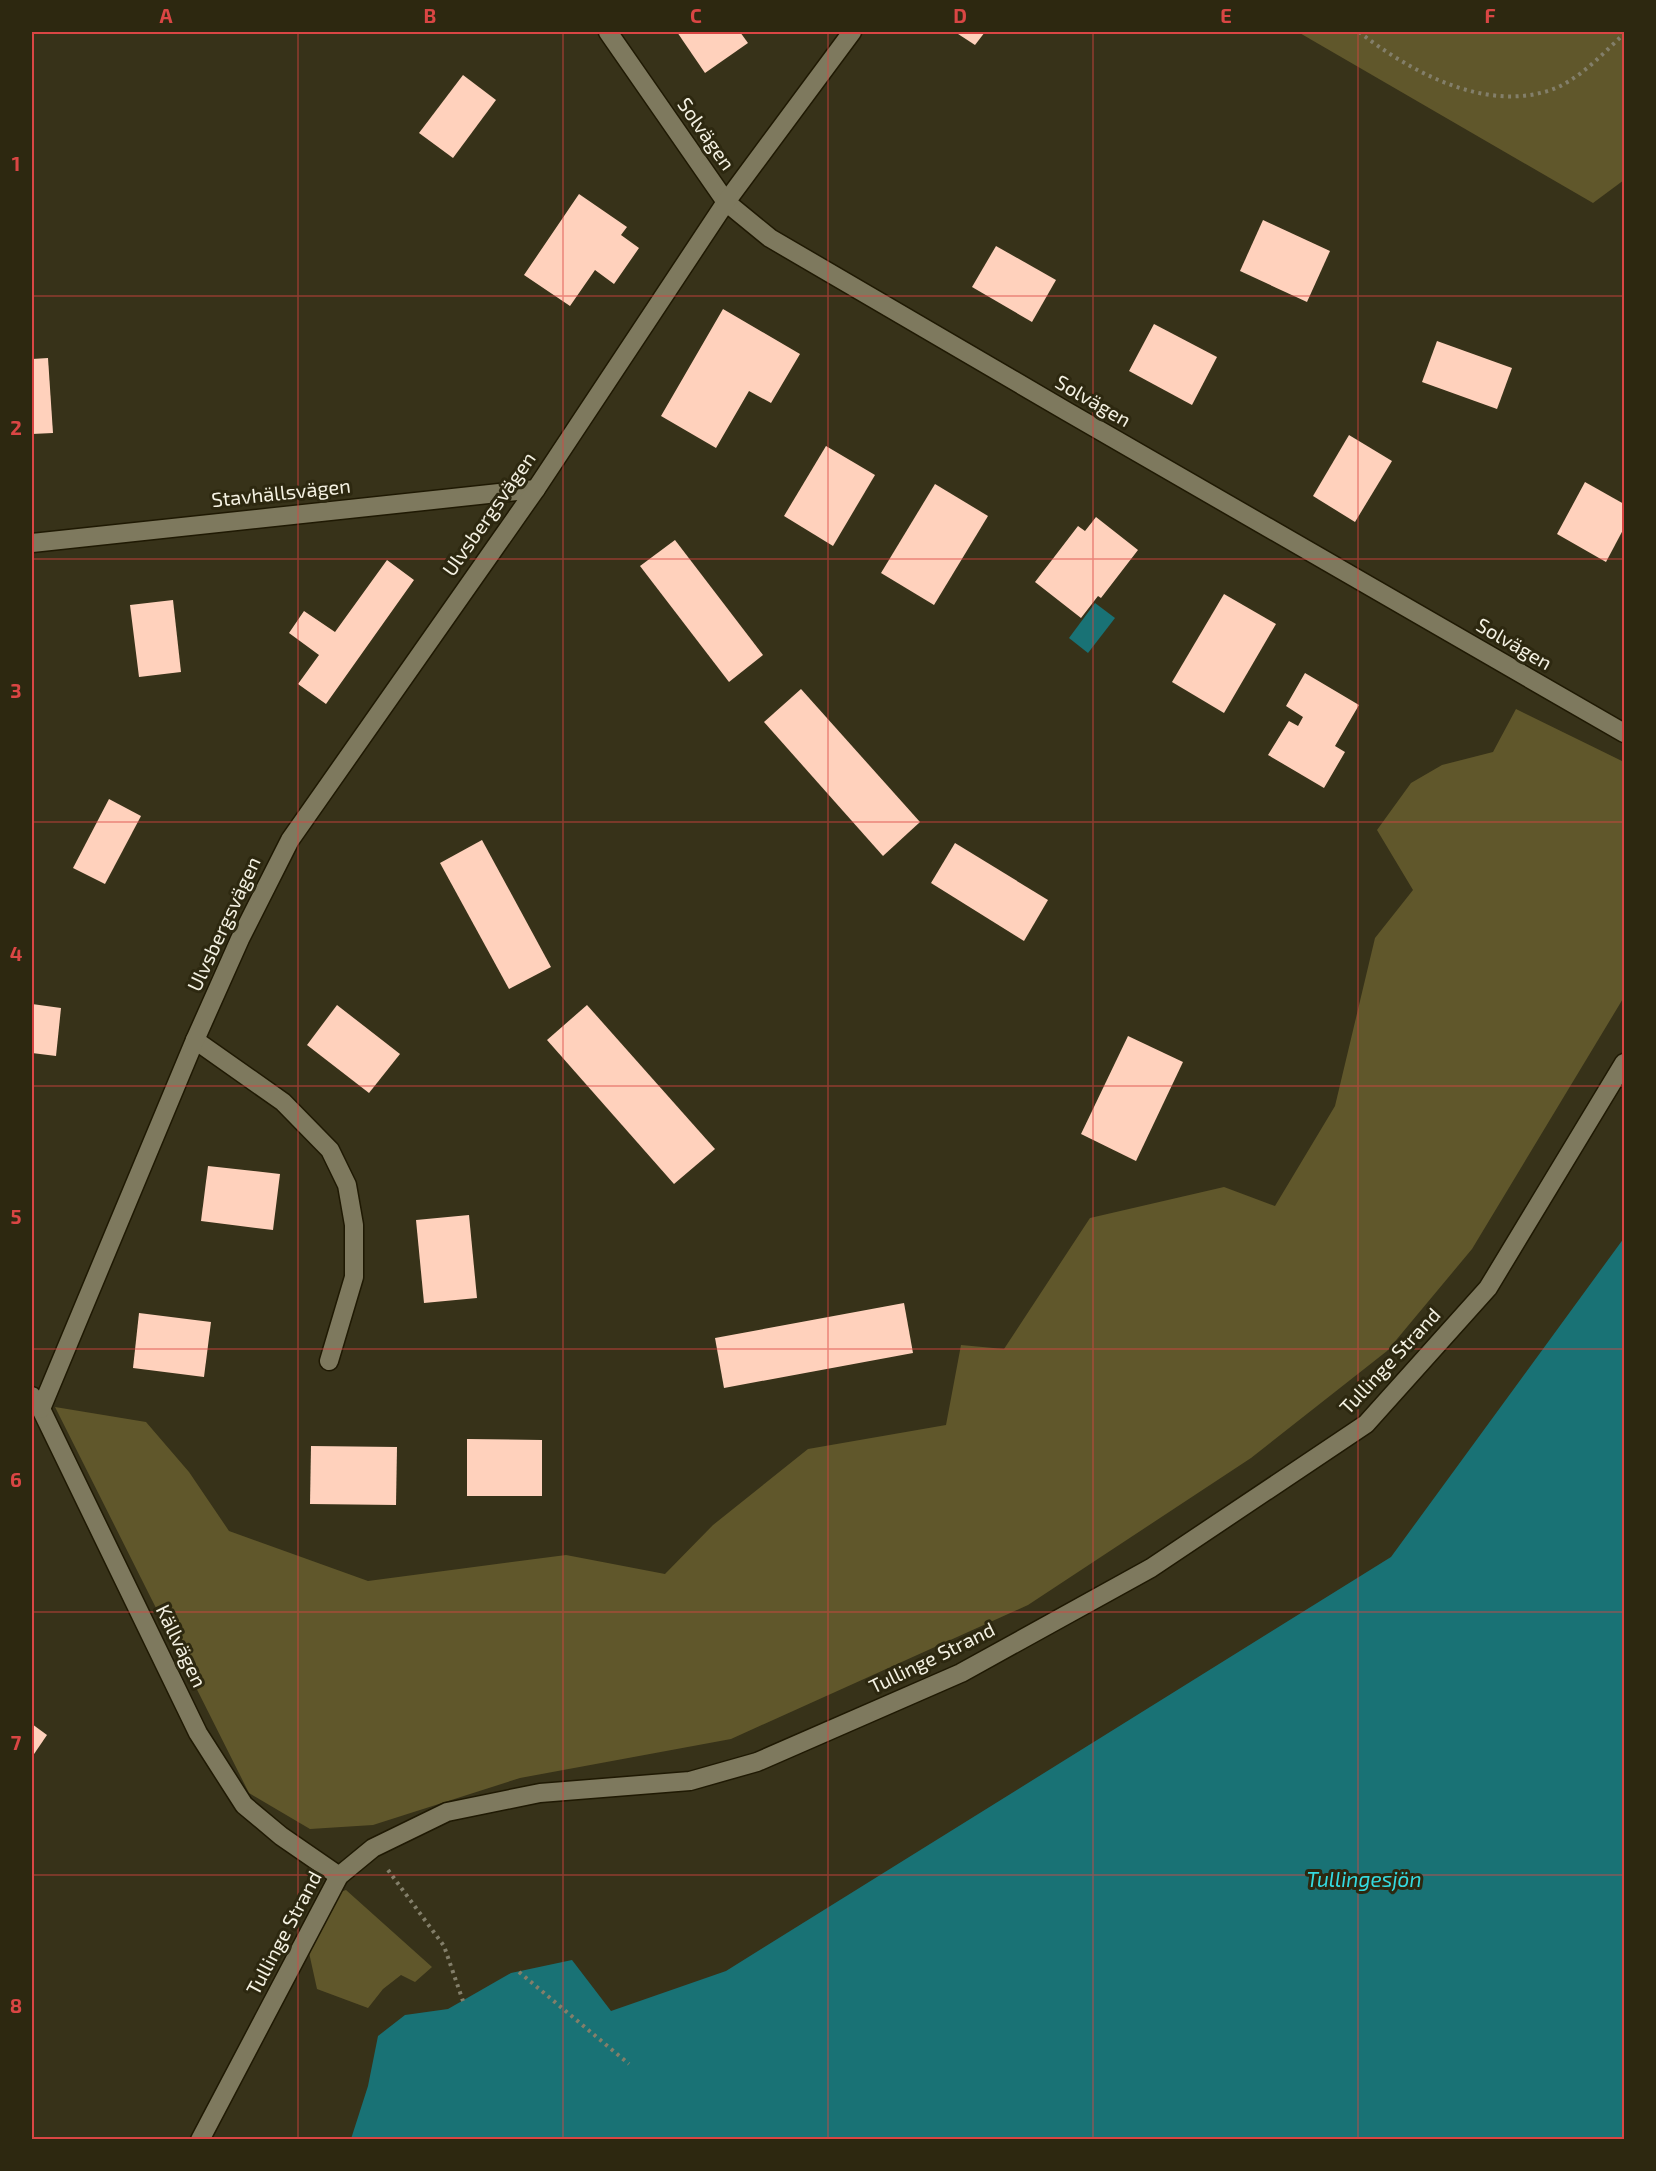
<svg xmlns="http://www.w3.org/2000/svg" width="1656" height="2171" font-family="'Exo 2',sans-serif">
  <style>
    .green { fill: #60572b }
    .water { fill: #197275 }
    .building { fill: #ffd1bc }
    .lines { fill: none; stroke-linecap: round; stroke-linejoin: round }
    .minor-casing { stroke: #1f1903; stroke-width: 21 }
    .path { stroke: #837f6a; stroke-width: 4; stroke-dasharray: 3 4.5; stroke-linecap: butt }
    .minor { stroke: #7e795e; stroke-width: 18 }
    .grid { fill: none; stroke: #da4644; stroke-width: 1.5; stroke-opacity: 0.55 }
    .labels { text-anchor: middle; stroke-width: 6; stroke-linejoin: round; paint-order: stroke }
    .street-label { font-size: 20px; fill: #f4f1e2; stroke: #2d2810 }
    .water-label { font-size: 21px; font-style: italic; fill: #34dbe1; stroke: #2d2810 }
    .neatline { fill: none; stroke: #da4644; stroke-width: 2 }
    .grid-label { font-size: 20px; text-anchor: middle; font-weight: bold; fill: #da4644 }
  </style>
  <rect width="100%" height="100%" fill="#373219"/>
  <!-- green -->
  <g class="green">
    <path d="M1298,32H1624V180L1593,203Z"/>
    <path d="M1516,709L1624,762V997L1472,1249L1387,1351L1251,1458L1028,1605L731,1739L520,1778L373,1825L310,1829L249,1793L55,1407L146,1422L189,1472L229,1531L368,1581L566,1555L665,1574L713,1525L808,1449L946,1425L961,1345L1004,1349L1090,1218L1224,1187L1275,1206L1335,1106L1375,938L1413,890L1377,830L1411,783L1442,765L1493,752Z"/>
    <path d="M346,1890L432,1967L415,1982L401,1975L383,1989L368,2008L317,1989L308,1948L334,1894Z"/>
  </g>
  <!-- water -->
  <g class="water">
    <path d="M1095,603L1115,618L1088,653L1069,638Z"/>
    <path d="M1624,1238V2139H351L368,2086L378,2036L405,2015L448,2009L511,1973L572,1960L611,2011L726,1971L1391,1557Z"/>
  </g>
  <!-- building -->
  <g class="building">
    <path d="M677,32H740L748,43L705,73Z"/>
    <path d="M955,32H985L975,45Z"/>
    <path d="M463,75L496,100L453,158L419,133Z"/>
    <path d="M579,194L627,227L621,235L639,248L614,284L595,270L570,306L524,275Z"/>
    <path d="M1263,220L1330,251L1307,302L1240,271Z"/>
    <path d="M996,246L1056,280L1032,322L972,287Z"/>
    <path d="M723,309L800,354L771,403L749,391L716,448L661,416Z"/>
    <path d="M1154,324L1217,357L1192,405L1129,371Z"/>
    <path d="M1437,341L1512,368L1497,409L1422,382Z"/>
    <path d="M48,358L53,433L32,434V359Z"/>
    <path d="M1349,435L1392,461L1355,522L1313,496Z"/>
    <path d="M826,446L875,475L833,546L784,516Z"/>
    <path d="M1585,482L1624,504V528L1606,562L1557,534Z"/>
    <path d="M935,484L988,516L934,605L881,573Z"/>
    <path d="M1096,517L1138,550L1101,598L1098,596L1081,618L1035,582L1078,526L1085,531Z"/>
    <path d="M675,540L763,655L729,682L640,566Z"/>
    <path d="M387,560L414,580L326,704L298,684L319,655L289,633L304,611L335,632Z"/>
    <path d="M1224,594L1276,624L1224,713L1172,682Z"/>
    <path d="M173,600L181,672L139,677L130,605Z"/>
    <path d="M1305,673L1359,705L1335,746L1345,752L1324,788L1268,755L1289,721L1298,726L1303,717L1286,706Z"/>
    <path d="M801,689L920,822L883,856L764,722Z"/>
    <path d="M109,799L141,816L105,884L73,868Z"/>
    <path d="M482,840L551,967L509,989L440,863Z"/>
    <path d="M955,843L1048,900L1024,941L931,883Z"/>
    <path d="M32,1004L61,1008L56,1056L32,1053Z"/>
    <path d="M337,1005L400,1054L369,1093L307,1045Z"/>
    <path d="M587,1005L715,1149L674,1184L547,1040Z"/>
    <path d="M1128,1036L1183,1062L1136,1161L1081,1134Z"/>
    <path d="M208,1166L280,1174L273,1230L201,1221Z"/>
    <path d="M469,1215L477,1298L424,1303L416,1220Z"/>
    <path d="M904,1303L913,1353L724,1388L715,1338Z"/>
    <path d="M139,1313L211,1322L204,1377L133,1368Z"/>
    <path d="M467,1439L542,1440V1496H467Z"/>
    <path d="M311,1446L397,1447L396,1505L310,1504Z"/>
    <path d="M32,1724L47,1735L32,1757Z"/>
  </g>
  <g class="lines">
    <defs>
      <g id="minor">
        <path d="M608,32L726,202L770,238L1066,411L1624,733"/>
        <path d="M32,543L536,489"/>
        <path d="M195,1040L283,1102L330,1150L347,1185L354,1225V1277L329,1361"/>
        <path d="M32,1396L41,1409L198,1733L244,1805L281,1836L339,1876"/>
        <path d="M41,1409L195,1040L240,939L290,840L536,489L726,202L852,32"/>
        <path d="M200,2140L339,1876L373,1848L447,1812L540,1793L690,1781L757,1762L961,1673L1151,1568L1366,1424L1488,1288L1624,1063"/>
      </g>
    </defs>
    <!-- minor casing -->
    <use href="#minor" class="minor-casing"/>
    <!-- path -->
    <g class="path">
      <path d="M1359,32C1408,70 1480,110 1544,92C1576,84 1601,55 1624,34"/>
      <path d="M388,1870L444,1946L463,2001"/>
      <path d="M519,1972L629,2064"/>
    </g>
    <!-- minor -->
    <use href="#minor" class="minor"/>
  </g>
  <!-- grid -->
  <path class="grid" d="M298,32V2140M563,32V2140M828,32V2140M1093,32V2140M1358,32V2140M32,296H1624M32,559H1624M32,822H1624M32,1086H1624M32,1349H1624M32,1612H1624M32,1875H1624"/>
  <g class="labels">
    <!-- street labels -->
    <g class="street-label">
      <text transform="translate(706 134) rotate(55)" y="7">Solvägen</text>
      <text transform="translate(1093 401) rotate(30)" y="7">Solvägen</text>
      <text transform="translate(281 493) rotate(-6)" y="7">Stavhällsvägen</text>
      <text transform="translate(489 514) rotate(-55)" y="7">Ulvsbergsvägen</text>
      <text transform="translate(1514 644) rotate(30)" y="7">Solvägen</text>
      <text transform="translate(224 924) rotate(-65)" y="7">Ulvsbergsvägen</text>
      <text transform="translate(1390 1361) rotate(-47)" y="7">Tullinge Strand</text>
      <text transform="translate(181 1646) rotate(64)" y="7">Källvägen</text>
      <text transform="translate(932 1658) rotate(-26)" y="7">Tullinge Strand</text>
      <text transform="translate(284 1933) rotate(-62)" y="7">Tullinge Strand</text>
    </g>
    <!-- water labels -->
    <g class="water-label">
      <text x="1364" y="1887">Tullingesjön</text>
    </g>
  </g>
  <!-- border -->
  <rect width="1656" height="2171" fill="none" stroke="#2d2810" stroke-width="66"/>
  <rect x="33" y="33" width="1590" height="2105" class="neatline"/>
  <g class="grid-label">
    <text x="166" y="23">A</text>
    <text x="430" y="23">B</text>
    <text x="696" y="23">C</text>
    <text x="960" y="23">D</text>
    <text x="1226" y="23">E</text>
    <text x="1490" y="23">F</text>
    <text x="16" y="171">1</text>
    <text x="16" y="435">2</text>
    <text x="16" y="698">3</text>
    <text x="16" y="961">4</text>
    <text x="16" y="1224">5</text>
    <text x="16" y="1487">6</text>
    <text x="16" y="1750">7</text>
    <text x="16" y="2013">8</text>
  </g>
</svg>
